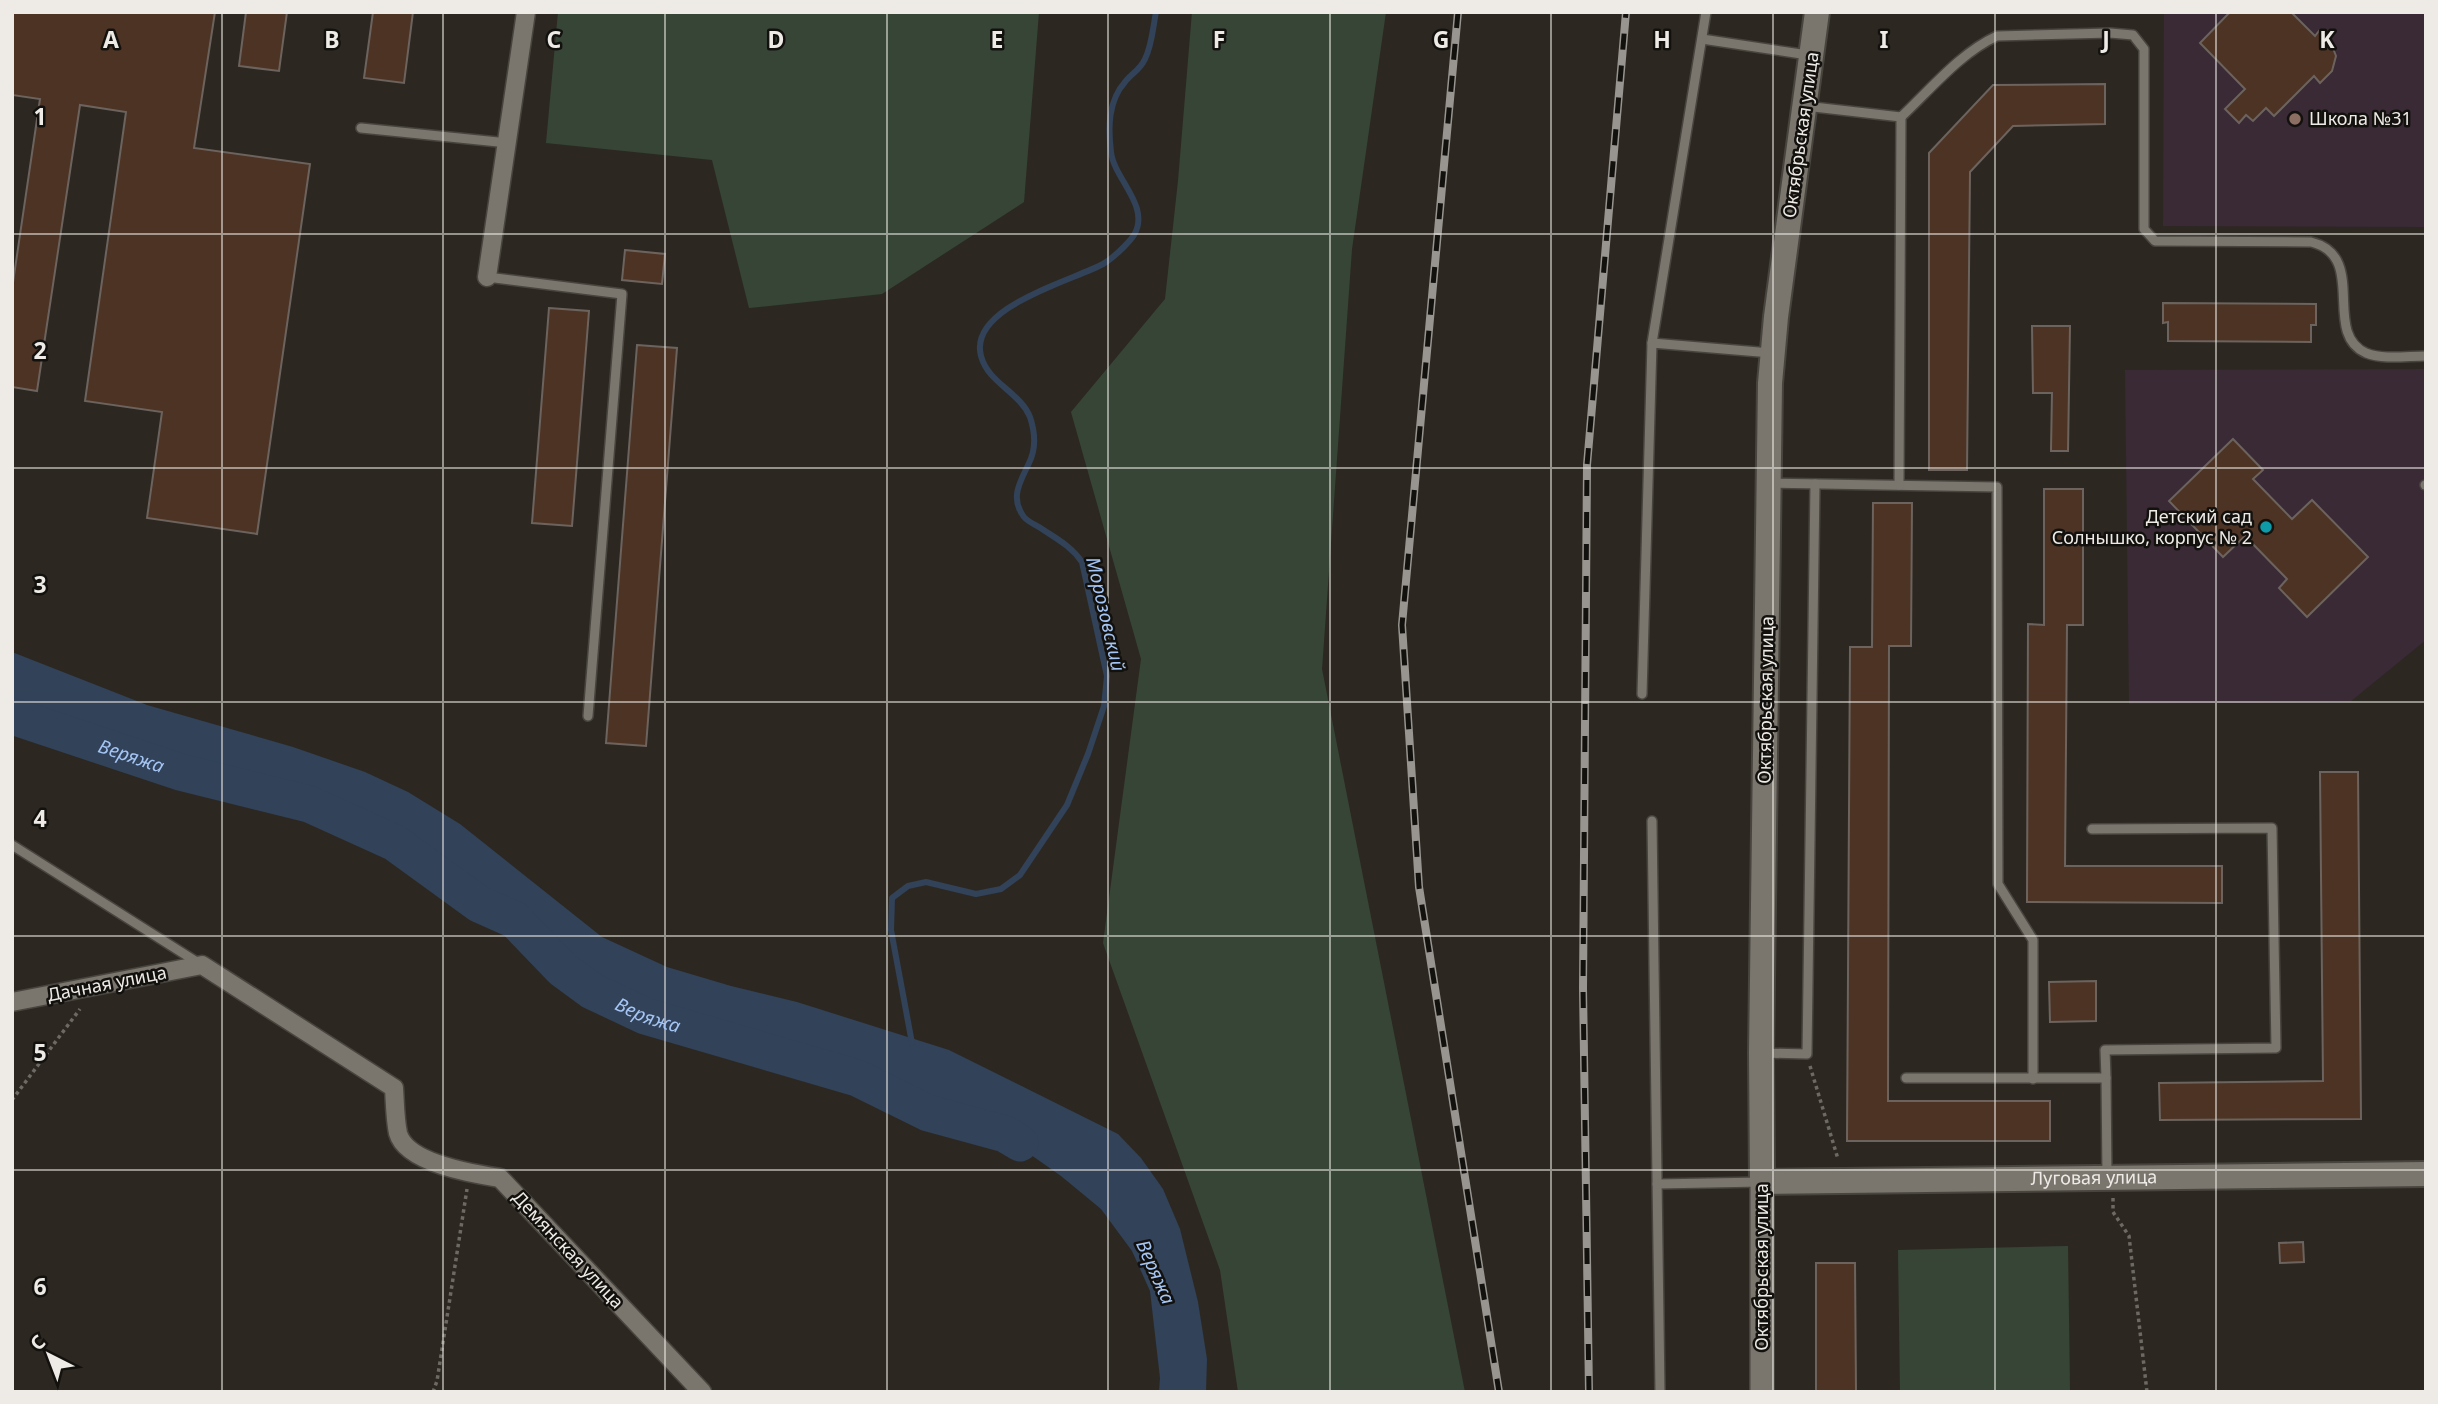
<svg xmlns="http://www.w3.org/2000/svg" width="2438" height="1404" font-family="'Noto Sans',sans-serif">
  <style>
    .education { fill: #392a36 }
    .green { fill: #374537 }
    .water { fill: #314259 }
    .lines { fill: none; stroke-linecap: round; stroke-linejoin: round }
    .stream { stroke: #314259; stroke-width: 6 }
    .river { stroke: #314259; stroke-width: 37 }
    .building { fill: #4d3324; stroke: #6c635e; stroke-width: 2 }
    .service-casing { stroke: #48453f; stroke-width: 12 }
    .minor-casing { stroke: #48453f; stroke-width: 21 }
    .tertiary-casing { stroke: #48453f; stroke-width: 26 }
    .secondary-casing { stroke: #48453f; stroke-width: 28 }
    .path { stroke: #6d6963; stroke-width: 3.5; stroke-dasharray: 3.5 3.5; stroke-linecap: butt }
    .service { stroke: #7a756d; stroke-width: 9 }
    .minor { stroke: #7a756d; stroke-width: 18 }
    .tertiary { stroke: #7a756d; stroke-width: 23 }
    .secondary { stroke: #7a756d; stroke-width: 24 }
    .rail-casing { stroke: #98948f; stroke-width: 8 }
    .rail { stroke: #13110e; stroke-width: 5; stroke-dasharray: 16; stroke-linecap: butt }
    .grid { fill: none; stroke: #eeebe7; stroke-width: 2; stroke-opacity: 0.55 }
    .education-dot { fill: #8d6e63; stroke: #13110e; stroke-width: 2.5 }
    .culture-dot { fill: #0f9aa8; stroke: #13110e; stroke-width: 2.5 }
    .labels { text-anchor: middle; stroke-width: 5; stroke-linejoin: round; paint-order: stroke }
    .poi-label { font-size: 18px; fill: #eeebe7; stroke: #13110e; text-anchor: start }
    .street-label { font-size: 18px; fill: #eeebe7; stroke: #13110e }
    .water-label { font-size: 19px; font-style: italic; fill: #a4c5f4; stroke: #13110e }
    .grid-label { font-size: 23px; text-anchor: middle; font-weight: bold; fill: #eeebe7; stroke: #13110e; stroke-width: 5; stroke-linejoin: round; paint-order: stroke }
  </style>
  <rect width="100%" height="100%" fill="#2c2821"/>
  <!-- education -->
  <g class="education">
    <path d="M2164,12H2426V227L2163,226Z"/>
    <path d="M2426,369V640L2350,702L2129,704L2125,370Z"/>
  </g>
  <!-- green -->
  <g class="green">
    <path d="M558,12H1039L1024,202L882,294L749,308L712,160L546,143Z"/>
    <path d="M1192,12H1386L1352,249L1322,669L1465,1392H1238L1220,1270L1103,943L1141,659L1071,412L1165,299L1178,181Z"/>
    <path d="M2068,1246L2070,1392H1900L1898,1250Z"/>
  </g>
  <!-- water -->
  <path class="water" d="M12,652L147,705L293,747L365,772L408,792L460,824L602,937L667,967L731,986L797,1002L949,1050L1118,1134L1141,1158L1163,1189L1180,1229L1198,1302L1207,1359L1206,1392H1159L1160,1378L1150,1291L1132,1251L1101,1209L1061,1176L1024,1150L971,1124L804,1062L656,1017L565,978L529,951L496,905L363,814L321,800L171,765L12,713Z"/>
  <g class="lines">
    <!-- stream -->
    <path class="stream" d="M912,1043L891,930L892,898L908,886L926,882L976,894L1001,889L1020,875L1067,805L1088,754L1104,706L1107,676L1082,562C1071,546 1057,539 1042,529C1036,525 1028,522 1024,517C1009,497 1021,481 1029,463C1036,449 1035,432 1030,417C1020,392 988,383 981,356C968,307 1072,281 1103,264C1112,259 1128,244 1134,235C1151,206 1114,179 1111,152C1108,128 1108,101 1125,82C1132,73 1140,70 1145,59C1152,45 1153,27 1156,12"/>
    <!-- river -->
    <path class="river" id="s1" d="M12,716L180,772L309,804L395,843L479,904L515,920L562,969L592,991L645,1016L857,1078L928,1113L1005,1134L1020,1143"/>
  </g>
  <!-- building -->
  <g class="building">
    <path d="M12,12H215L194,148L310,164L257,534L147,518L162,412L85,401L126,112L80,105L37,391L12,387V289L40,99L12,95Z"/>
    <path d="M246,12H287L279,71L239,66Z"/>
    <path d="M373,12H413L404,83L364,78Z"/>
    <path d="M2230,12H2291L2315,36L2319,31L2331,43L2336,56L2332,71L2320,83L2314,76L2274,116L2266,108L2253,121L2246,115L2239,123L2225,109L2245,89L2200,43Z"/>
    <path d="M2105,84V124L2013,126L1970,172L1967,470H1929V153L1993,85Z"/>
    <path d="M625,250L665,254L662,284L622,280Z"/>
    <path d="M2163,303L2316,304V325H2311V342L2168,341V322L2163,323Z"/>
    <path d="M549,308L589,311L572,526L532,523Z"/>
    <path d="M2032,326H2070L2068,451H2051L2052,393H2033Z"/>
    <path d="M637,345L677,348L646,746L606,743Z"/>
    <path d="M2233,439L2263,470L2253,479L2292,519L2312,500L2368,557L2307,617L2279,588L2287,579L2245,536L2223,557L2169,501Z"/>
    <path d="M2044,489H2083V625H2067L2065,866H2222V903L2027,902L2028,624L2044,625Z"/>
    <path d="M1873,503H1912L1911,646H1889L1888,1101H2050V1141H1847L1850,647H1872Z"/>
    <path d="M2320,772H2358L2361,1119L2160,1120L2159,1083L2323,1081Z"/>
    <path d="M2096,981V1021L2050,1022L2049,982Z"/>
    <path d="M2303,1242L2304,1262L2280,1263L2279,1243Z"/>
    <path d="M1816,1263H1855L1856,1392H1816Z"/>
  </g>
  <g class="lines">
    <defs>
      <g id="service">
        <path d="M1702,39L1808,55"/>
        <path d="M1805,106L1901,117C1931,89 1960,53 1997,36L2110,33L2133,35L2144,49V229L2155,241L2311,242C2369,256 2321,333 2366,353C2384,360 2407,356 2426,356"/>
        <path d="M361,128L508,143"/>
        <path d="M487,277L622,294L588,716"/>
        <path d="M1652,343L1706,12"/>
        <path d="M1770,483L1997,487L1998,884L2033,940V1079"/>
        <path d="M1899,485L1901,117"/>
        <path d="M2425,485H2426"/>
        <path d="M1642,694L1652,343L1771,353"/>
        <path d="M1652,821L1660,1392"/>
        <path d="M2092,829L2272,828L2276,1048L2105,1050L2106,1078"/>
        <path d="M12,845L200,964"/>
        <path d="M1763,1053L1807,1054L1815,484"/>
        <path d="M1906,1078H2106L2107,1176"/>
        <path d="M1657,1184L1761,1182"/>
      </g>
      <g id="minor">
        <path d="M487,277L526,12"/>
        <path d="M12,1002L202,965L394,1088C395,1103 395,1119 398,1133C406,1163 474,1174 500,1178L702,1392"/>
      </g>
      <path id="tertiary" d="M1762,1182V1392"/>
      <g id="secondary">
        <path id="s2" d="M1817,12L1776,317L1770,383L1761,1053L1762,1182L2426,1174"/>
      </g>
    </defs>
    <!-- service casing -->
    <use href="#service" class="service-casing"/>
    <!-- minor casing -->
    <use href="#minor" class="minor-casing"/>
    <!-- tertiary casing -->
    <use href="#tertiary" class="tertiary-casing"/>
    <!-- secondary casing -->
    <use href="#secondary" class="secondary-casing"/>
    <!-- path -->
    <g class="path">
      <path d="M1810,1066L1838,1159"/>
      <path d="M12,1100L80,1009"/>
      <path d="M2113,1198V1212L2129,1236L2147,1392"/>
      <path d="M433,1392L437,1381L467,1189"/>
    </g>
    <!-- service -->
    <use href="#service" class="service"/>
    <!-- minor -->
    <use href="#minor" class="minor"/>
    <!-- tertiary -->
    <use href="#tertiary" class="tertiary"/>
    <!-- secondary -->
    <use href="#secondary" class="secondary"/>
    <defs>
      <g id="rail">
        <path d="M1458,12L1402,625L1419,887L1499,1392"/>
        <path d="M1589,1392L1583,988L1587,465L1626,12"/>
      </g>
    </defs>
    <!-- rail casing -->
    <use href="#rail" class="rail-casing"/>
    <!-- rail -->
    <use href="#rail" class="rail"/>
  </g>
  <!-- grid -->
  <path class="grid" d="M222,12V1392M443,12V1392M665,12V1392M887,12V1392M1108,12V1392M1330,12V1392M1551,12V1392M1773,12V1392M1995,12V1392M2216,12V1392M12,234H2426M12,468H2426M12,702H2426M12,936H2426M12,1170H2426"/>
  <!-- markers -->
  <circle class="education-dot" cx="2295" cy="119" r="7"/>
  <circle class="culture-dot" cx="2266" cy="527" r="7"/>
  <g class="labels">
    <!-- poi labels -->
    <g class="poi-label">
      <text x="2309" y="125">Школа №31</text>
      <text x="2252" y="523" text-anchor="end">Детский сад<tspan x="2252" dy="21">Солнышко, корпус № 2</tspan></text>
    </g>
    <!-- street labels -->
    <g class="street-label">
      <text transform="translate(1801 135) rotate(-82)" y="6">Октябрьская улица</text>
      <text transform="translate(1766 700) rotate(-89)" y="6">Октябрьская улица</text>
      <text transform="translate(107 984) rotate(-11)" y="6">Дачная улица</text>
      <text dy="6" stroke="none"><textPath href="#s2" startOffset="1505">Луговая улица</textPath></text>
      <text transform="translate(568 1250) rotate(47)" y="6">Демянская улица</text>
      <text transform="translate(1762 1267) rotate(-90)" y="6">Октябрьская улица</text>
    </g>
    <!-- water labels -->
    <g class="water-label">
      <text transform="translate(1106 614) rotate(77)" y="7">Морозовский</text>
      <text dy="7" stroke="none"><textPath href="#s1" startOffset="126">Веряжа</textPath></text>
      <text dy="7" stroke="none"><textPath href="#s1" startOffset="714">Веряжа</textPath></text>
      <text transform="translate(1156 1272) rotate(66)" y="7">Веряжа</text>
    </g>
  </g>
  <g class="grid-label">
    <text x="111" y="48">A</text>
    <text x="332" y="48">B</text>
    <text x="554" y="48">C</text>
    <text x="776" y="48">D</text>
    <text x="997" y="48">E</text>
    <text x="1219" y="48">F</text>
    <text x="1441" y="48">G</text>
    <text x="1662" y="48">H</text>
    <text x="1884" y="48">I</text>
    <text x="2106" y="48">J</text>
    <text x="2327" y="48">K</text>
    <text x="40" y="125">1</text>
    <text x="40" y="359">2</text>
    <text x="40" y="593">3</text>
    <text x="40" y="827">4</text>
    <text x="40" y="1061">5</text>
    <text x="40" y="1295">6</text>
  </g>
  <!-- border -->
  <rect width="2438" height="1404" fill="none" stroke="#eeebe7" stroke-width="28"/>
  <!-- north arrow -->
  <g transform="translate(49 1355) rotate(318)" stroke="#13110e" stroke-width="5" paint-order="stroke">
  <path d="M0-5L12 26L0 18L-12 26Z" fill="#eeebe7"/>
  <text y="-10" font-size="19" font-weight="bold" text-anchor="middle" fill="#eeebe7">С</text>
  </g>
</svg>
